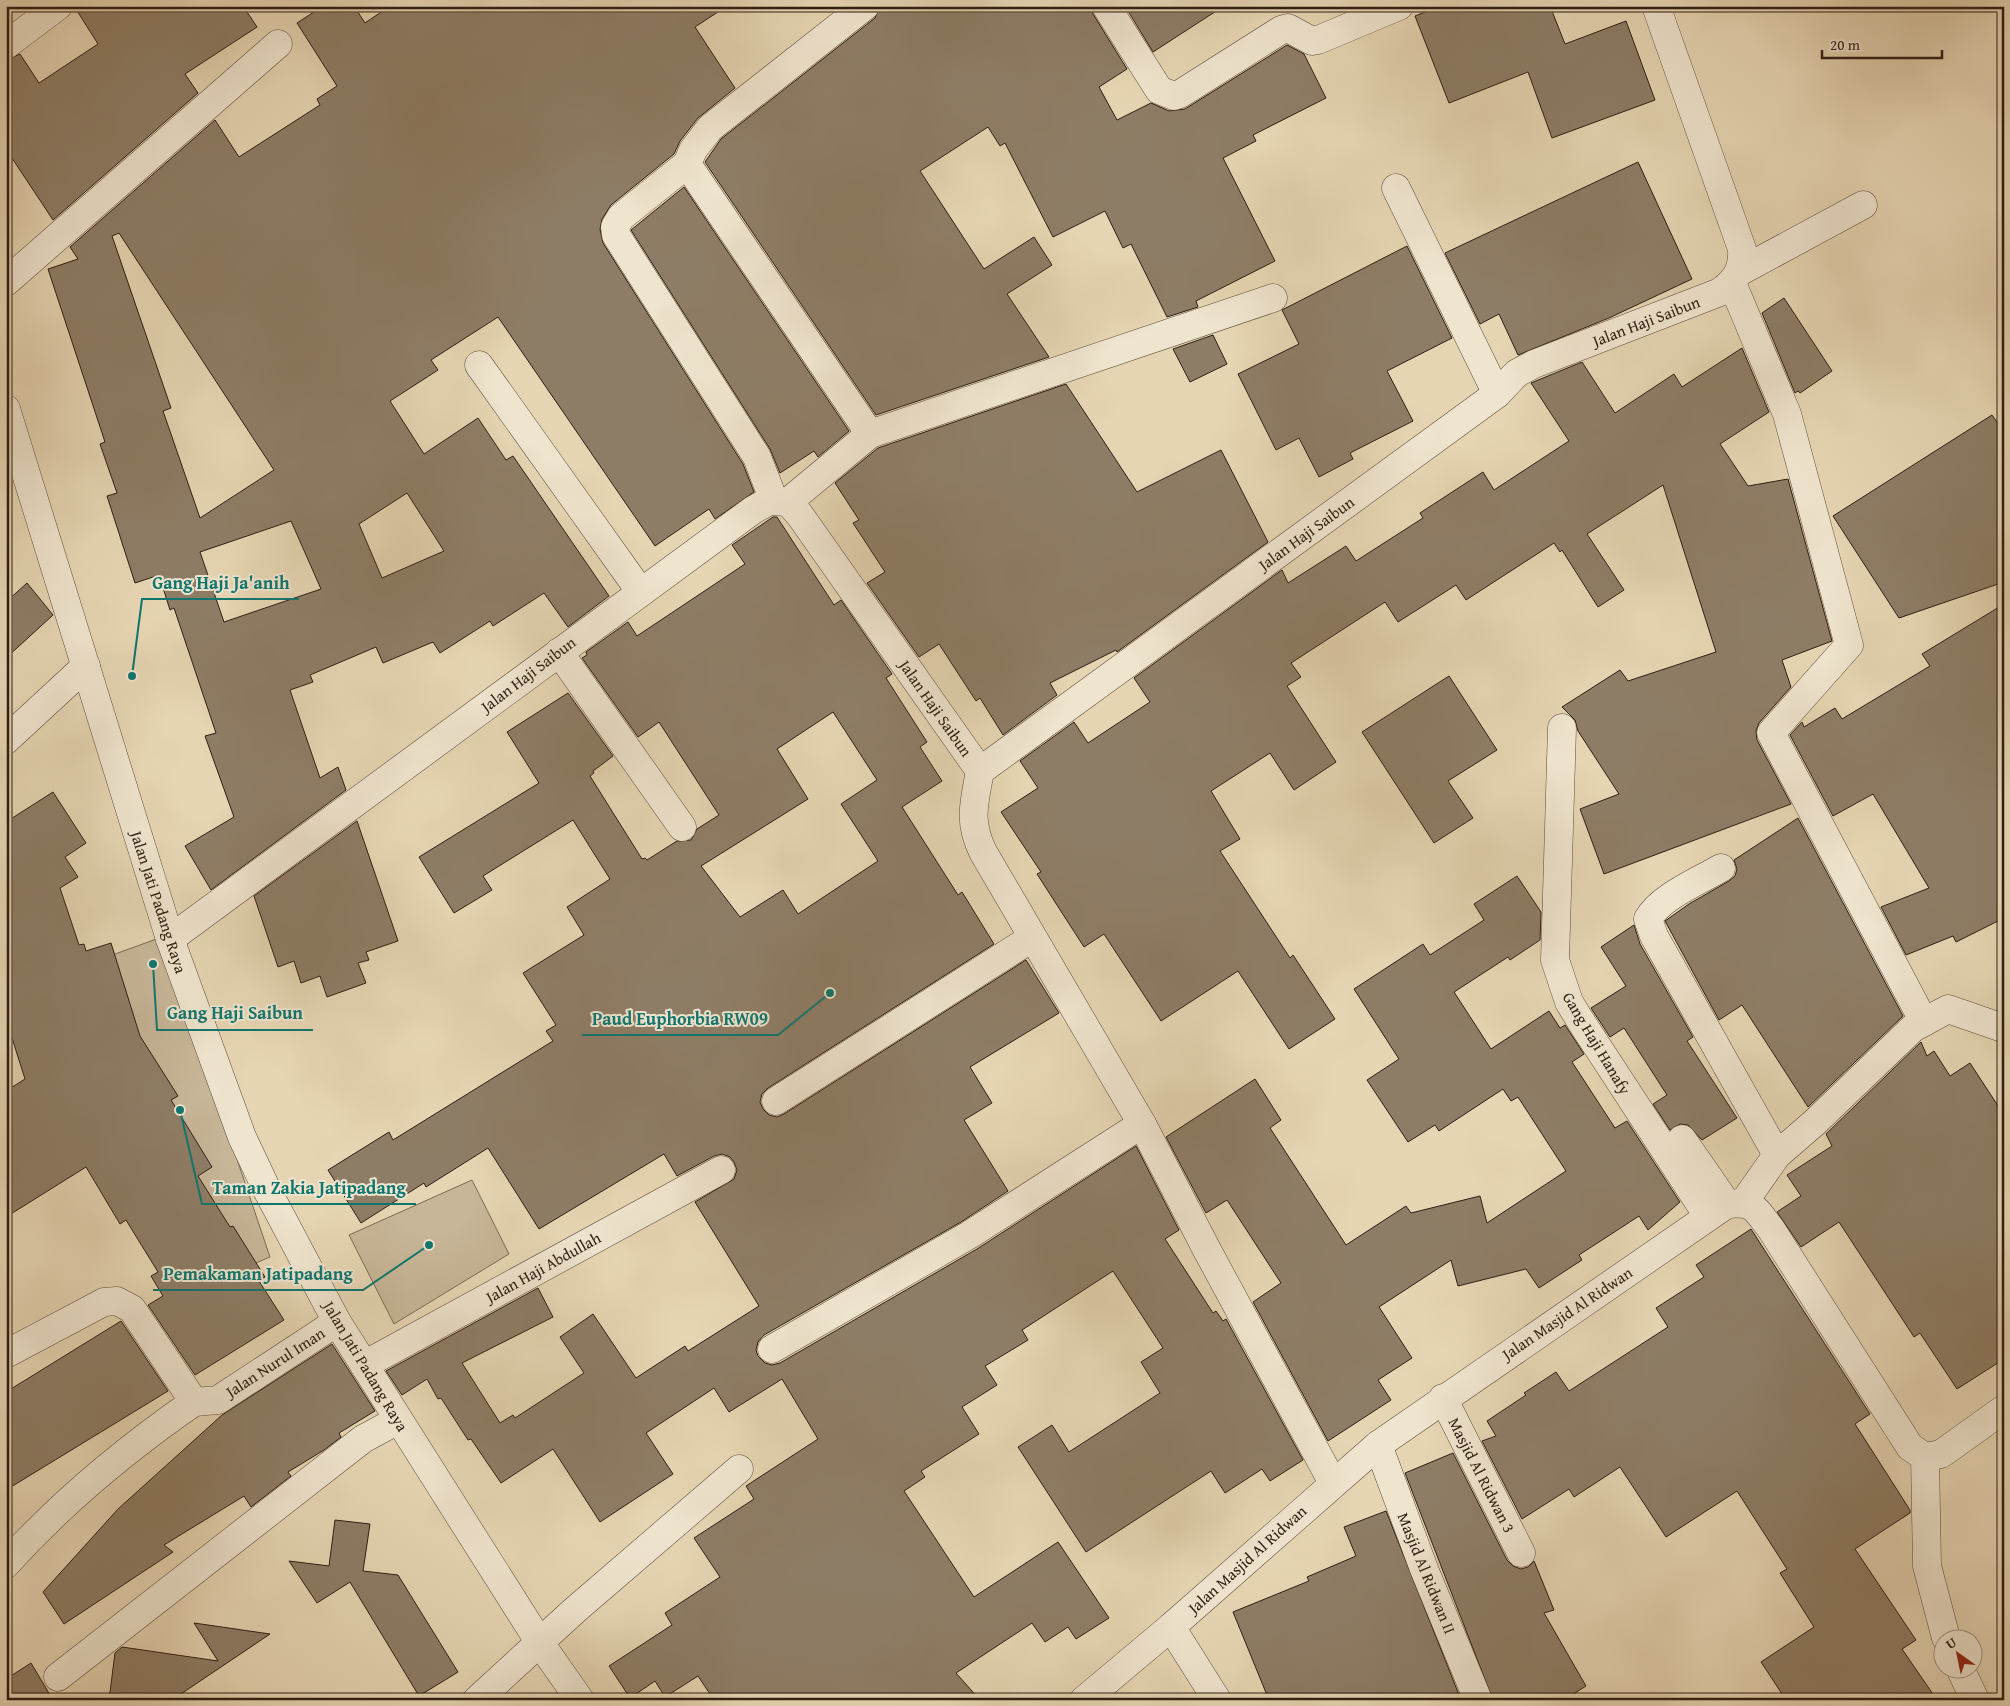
<svg xmlns="http://www.w3.org/2000/svg" width="2010" height="1706" font-family="'Gentium Book Plus',serif">
  <style>
    .green { fill: #c7b698; stroke: #7a6a56 }
    .building { fill: #8e7d66; stroke: #2e1e13; fill-rule: evenodd }
    .lines { fill: none; stroke-linecap: round; stroke-linejoin: round }
    .minor-casing { stroke: #5c4c3b; stroke-width: 29 }
    .minor { stroke: #efe4ce; stroke-width: 28 }
    .labels { text-anchor: middle; stroke-width: 4; stroke-linejoin: round; paint-order: stroke }
    .street-label { font-size: 16px; fill: #2e1e13; stroke: #efe4ce }
    .leader { fill: none; stroke: #0f766e; stroke-width: 2 }
    .callout-dot { fill: #0f766e; stroke: #efe4ce; stroke-width: 2 }
    .callout-label { font-size: 18px; text-anchor: middle; font-weight: bold; fill: #0f766e; stroke: #efe4ce; stroke-width: 4; stroke-linejoin: round; paint-order: stroke }
  </style>
  <rect width="100%" height="100%" fill="#e6d5b3"/>
  <filter id="stains"><feTurbulence type="fractalNoise" baseFrequency=".004" numOctaves="4"/><feColorMatrix values="0 0 0 0 .2 0 0 0 0 .09 0 0 0 0 .02 0 0 0 .5 -.17"/></filter>
  <radialGradient id="worn" r=".72"><stop offset=".6" stop-color="#630" stop-opacity="0"/><stop offset="1" stop-color="#630" stop-opacity=".3"/></radialGradient>
  <!-- green -->
  <g class="green">
    <path d="M162,937L270,1257L198,1288L93,962Z"/>
    <path d="M472,1180L509,1254L394,1324L349,1235Z"/>
  </g>
  <!-- building -->
  <g class="building">
    <path d="M74,6H243L257,27L185,74L198,93L53,220L6,149V60L20,54L39,83L98,44Z"/>
    <path d="M323,6H354L365,23L390,6H727L695,27L735,88L698,118L680,141L674,154L611,205L602,219L600,229L603,243L743,464L754,492L715,519L709,509L655,546L498,317L431,360L438,370L390,401L424,454L478,418L506,460L513,456L609,596L568,627L544,593L493,626L490,621L440,653L433,642L383,663L376,647L310,675L313,682L290,690L320,778L338,767L346,790L211,890L185,846L234,817L205,736L216,733L174,608L170,610L159,575L135,583L107,496L117,493L100,444L105,442L48,269L78,259L70,247L215,120L239,157L320,105L317,99L337,86L297,23ZM119,233L274,470L200,518L163,411L171,408L112,236ZM407,493L444,551L382,578L359,524ZM291,521L321,589L224,622L200,552Z"/>
    <path d="M880,6H1090L1093,14L1127,69L1099,87L1117,120L1151,103L1169,111L1185,109L1287,45L1304,54L1326,98L1253,135L1256,141L1223,158L1275,261L1196,301L1198,307L1167,317L1131,244L1123,248L1105,211L1053,237L1005,143L1000,146L988,127L920,171L984,269L1034,237L1052,265L1007,294L1049,357L876,415L705,162L721,139L875,18Z"/>
    <path d="M1125,6H1224L1153,52Z"/>
    <path d="M1440,6H1550L1565,44L1626,21L1655,100L1552,138L1528,72L1449,103L1415,16Z"/>
    <path d="M1638,162L1692,279L1609,318L1518,355L1499,314L1480,324L1445,253Z"/>
    <path d="M684,187L849,431L818,457L814,451L780,473L770,449L631,230Z"/>
    <path d="M1407,246L1452,338L1387,371L1413,421L1350,453L1353,459L1319,477L1299,438L1276,450L1238,374L1299,344L1282,310Z"/>
    <path d="M1784,298L1832,371L1800,393L1798,391L1795,393L1762,313Z"/>
    <path d="M1213,335L1227,364L1190,382L1173,349Z"/>
    <path d="M1742,348L1769,412L1720,444L1748,486L1788,479L1832,641L1782,660L1791,687L1759,723L1756,731L1757,740L1791,804L1604,874L1580,809L1619,794L1578,731L1575,720L1562,707L1620,670L1628,681L1716,652L1663,485L1587,534L1624,590L1598,607L1562,550L1560,552L1554,543L1466,600L1456,585L1398,622L1385,602L1291,663L1301,677L1287,686L1336,762L1294,790L1270,753L1211,791L1240,839L1220,851L1290,958L1293,955L1335,1019L1289,1049L1238,971L1161,1021L1104,934L1084,947L1037,874L1041,872L1001,812L1038,788L1020,761L1074,722L1088,743L1150,702L1134,678L1282,570L1288,583L1346,546L1356,561L1423,518L1420,513L1483,472L1494,490L1569,441L1531,383L1582,362L1615,413L1674,374L1682,387Z"/>
    <path d="M1066,384L1137,492L1221,450L1268,542L1117,652L1116,650L1050,683L1057,695L1003,735L980,698L976,701L939,644L919,657L867,583L885,572L853,523L859,520L835,483L878,448Z"/>
    <path d="M1992,415L2004,432V582L1899,618L1833,516Z"/>
    <path d="M773,517H777L834,605L841,600L892,674L886,678L927,742L920,747L942,781L902,807L958,895L962,892L994,944L768,1088L762,1094L760,1102L763,1109L769,1115L777,1117L784,1114L1026,960L1059,1013L970,1067L992,1103L964,1120L1008,1191L961,1222L764,1335L758,1342L756,1350L758,1356L765,1363L772,1365L780,1363L977,1249L1136,1146L1179,1230L1165,1239L1213,1313L1216,1311L1223,1321L1226,1319L1303,1460L1270,1481L1262,1469L1225,1493L1211,1471L1086,1552L1018,1447L1052,1425L1069,1452L1160,1393L1141,1362L1163,1348L1113,1271L1022,1330L1028,1340L985,1366L997,1385L962,1407L979,1434L921,1471L925,1477L904,1491L974,1597L1058,1542L1109,1618L1076,1639L1068,1627L1045,1642L1032,1623L956,1673L980,1700H714L698,1676L665,1697L655,1681L630,1698L609,1666L672,1625L665,1613L720,1577L694,1538L754,1499L746,1486L818,1439L782,1379L729,1412L714,1388L646,1433L673,1474L600,1522L553,1449L501,1483L471,1439L468,1440L441,1398L438,1399L427,1379L402,1395L386,1371L538,1288L553,1317L462,1363L500,1423L513,1415L515,1418L584,1373L560,1337L593,1314L636,1378L685,1346L688,1351L759,1306L695,1202L734,1179L737,1170L734,1162L730,1157L722,1154L714,1156L677,1176L664,1154L539,1229L488,1148L426,1187L424,1183L361,1223L328,1170L389,1132L393,1140L553,1041L546,1031L556,1025L523,973L584,935L567,907L610,879L573,820L483,876L492,890L454,913L419,857L539,783L507,732L568,693L613,756L593,771L594,773L590,776L642,859L645,858L647,860L677,841L691,840L697,829L719,815L659,722L638,737L582,658L587,655L586,652L628,622L637,636L745,564L732,545ZM833,712L877,780L841,804L878,861L798,914L783,890L740,917L701,866L808,799L777,749Z"/>
    <path d="M27,583L53,615L6,658V602Z"/>
    <path d="M2004,604V918L1956,942L1953,936L1906,955L1881,907L1929,888L1873,794L1833,816L1790,735L1802,722L1804,727L1835,708L1842,719L1930,666L1922,654Z"/>
    <path d="M1449,676L1497,750L1448,781L1473,818L1434,843L1362,732Z"/>
    <path d="M53,792L86,843L65,857L78,877L60,888L79,945L84,944L86,951L111,943L140,1036L178,1096L171,1100L212,1167L198,1176L230,1227L233,1226L265,1277L259,1281L284,1320L195,1375L148,1305L163,1296L151,1276L158,1272L126,1220L120,1224L86,1167L6,1217V1091L25,1079L6,1019V822Z"/>
    <path d="M1798,818L1903,1016L1808,1107L1742,1005L1719,1020L1665,921L1689,904L1729,881L1735,876L1737,869L1734,860Z"/>
    <path d="M357,821L398,941L366,952L369,960L358,963L366,983L327,997L320,976L301,983L294,961L278,967L254,896Z"/>
    <path d="M1517,876L1541,912L1540,940L1510,960L1508,957L1454,992L1491,1049L1549,1011L1560,1028L1565,1025L1584,1054L1572,1062L1615,1128L1627,1121L1680,1202L1648,1230L1639,1216L1579,1255L1582,1260L1539,1288L1526,1269L1458,1286L1451,1260L1379,1307L1412,1358L1378,1380L1391,1400L1328,1441L1253,1302L1281,1283L1227,1200L1206,1213L1166,1137L1255,1079L1281,1120L1270,1128L1346,1245L1406,1206L1411,1213L1480,1196L1487,1223L1566,1171L1518,1097L1511,1101L1503,1089L1439,1131L1435,1125L1408,1142L1367,1080L1399,1059L1354,989L1423,944L1430,955L1484,920L1474,904Z"/>
    <path d="M1634,925L1640,944L1693,1037L1687,1041L1737,1118L1702,1140L1688,1125L1680,1124L1670,1130L1653,1104L1667,1095L1624,1028L1610,1037L1591,1008L1626,986L1601,947Z"/>
    <path d="M1921,1042L1927,1056L1934,1051L1950,1076L1970,1063L2004,1115V1359L1957,1389L1920,1333L1914,1337L1839,1222L1801,1247L1777,1212L1801,1196L1787,1175L1832,1146L1826,1134Z"/>
    <path d="M1751,1229L1870,1414L1855,1424L1910,1510V1513L1855,1549L1916,1640L1902,1649L1937,1700H1786L1761,1662L1814,1627L1780,1573L1787,1569L1737,1491L1666,1537L1620,1467L1574,1497L1569,1489L1522,1519L1482,1441L1496,1436L1487,1421L1526,1395L1524,1393L1556,1372L1569,1391L1668,1327L1656,1308L1704,1277L1696,1265Z"/>
    <path d="M121,1321L168,1391L6,1490V1392Z"/>
    <path d="M332,1344L375,1411L339,1433L341,1437L324,1450L288,1472L291,1476L251,1507L244,1496L164,1545L173,1552L64,1624L43,1592L118,1509L222,1415Z"/>
    <path d="M1453,1453L1507,1560L1513,1566L1521,1569L1528,1567L1534,1561L1554,1610L1544,1613L1586,1686L1564,1700H1493L1405,1473Z"/>
    <path d="M1386,1511L1461,1700H1269L1233,1612L1309,1581L1307,1577L1356,1556L1344,1527Z"/>
    <path d="M335,1520L370,1524L363,1571L398,1575L458,1672L419,1696L350,1582L317,1603L289,1561L329,1566Z"/>
    <path d="M194,1623L270,1634L172,1700H109L115,1653L122,1647L218,1661Z"/>
    <path d="M31,1663L53,1700H6V1679Z"/>
  </g>
  <g class="lines">
    <defs>
      <g id="minor">
        <path d="M865,6L710,128L693,150L687,164L870,434"/>
        <path d="M1106,6L1159,90L1174,96L1180,94L1281,30L1288,28L1312,41L1318,40L1399,6"/>
        <path d="M6,45L58,6"/>
        <path d="M687,164L621,217L615,227L616,235L757,457L774,501"/>
        <path d="M1396,188L1497,394"/>
        <path d="M1739,272L1863,205"/>
        <path d="M6,282L278,44"/>
        <path d="M1732,283L1787,414L1849,645L1771,733L1924,1022"/>
        <path d="M479,365L640,591"/>
        <path d="M6,409L170,939L242,1137L267,1190L337,1322L540,1643L580,1700"/>
        <path d="M788,502L870,434L1273,298"/>
        <path d="M559,652L682,827"/>
        <path d="M1562,728L1555,960L1569,1002L1580,1020L1708,1216"/>
        <path d="M6,740L86,666"/>
        <path d="M980,771L1497,394L1517,373L1534,364L1720,292C1736,280 1743,270 1742,249L1656,6"/>
        <path d="M980,771C974,804 968,821 983,852L1142,1124L1207,1250L1333,1483"/>
        <path d="M1721,868C1699,881 1660,897 1648,919L1654,936L1777,1155"/>
        <path d="M170,939L753,510L769,501L788,502L799,514L980,771"/>
        <path d="M776,1101L1032,938"/>
        <path d="M1682,1139L1727,1204"/>
        <path d="M1744,1202L1777,1155L1814,1123L1913,1028L1948,1009L2000,1027"/>
        <path d="M772,1349L969,1235L1142,1124"/>
        <path d="M6,1354L104,1302L117,1301L132,1309L194,1402L218,1400L337,1322"/>
        <path d="M364,1365L721,1170"/>
        <path d="M1443,1398L1521,1553"/>
        <path d="M1378,1445L1424,1569L1478,1700"/>
        <path d="M1925,1457L1927,1566L1946,1638"/>
        <path d="M6,1564C62,1502 126,1449 194,1402"/>
        <path d="M1171,1627L1217,1700"/>
        <path d="M1960,1668L1975,1700"/>
        <path d="M58,1677L363,1439L398,1420"/>
        <path d="M477,1700L575,1610L739,1469"/>
        <path d="M1084,1700L1171,1627L1378,1445L1727,1204C1755,1201 1755,1209 1771,1229L1910,1447L1925,1457L1941,1454L2004,1409"/>
      </g>
    </defs>
    <!-- minor casing -->
    <use href="#minor" class="minor-casing"/>
    <!-- minor -->
    <use href="#minor" class="minor"/>
  </g>
  <g class="labels">
    <!-- street labels -->
    <g class="street-label">
      <text transform="translate(1646 321) rotate(-21)" y="6">Jalan Haji Saibun</text>
      <text transform="translate(1306 533) rotate(-36)" y="6">Jalan Haji Saibun</text>
      <text transform="translate(528 674) rotate(-37)" y="6">Jalan Haji Saibun</text>
      <text transform="translate(936 708) rotate(55)" y="6">Jalan Haji Saibun</text>
      <text transform="translate(159 902) rotate(72)" y="6">Jalan Jati Padang Raya</text>
      <text transform="translate(1597 1043) rotate(59)" y="6">Gang Haji Hanafy</text>
      <text transform="translate(543 1267) rotate(-29)" y="6">Jalan Haji Abdullah</text>
      <text transform="translate(1567 1313) rotate(-34)" y="6">Jalan Masjid Al Ridwan</text>
      <text transform="translate(275 1362) rotate(-33)" y="6">Jalan Nurul Iman</text>
      <text transform="translate(366 1366) rotate(59)" y="6">Jalan Jati Padang Raya</text>
      <text transform="translate(1482 1475) rotate(63)" y="6">Masjid Al Ridwan 3</text>
      <text transform="translate(1247 1559) rotate(-42)" y="6">Jalan Masjid Al Ridwan</text>
      <text transform="translate(1427 1573) rotate(68)" y="6">Masjid Al Ridwan II</text>
    </g>
  </g>
  <!-- callouts -->
  <path class="leader" d="M132 676L142 599H299M153 964L157 1030H313M830 993L778 1035H582M180 1110L202 1204H416M429 1245L363 1290H153"/>
  <g class="callout-dot">
    <circle cx="132" cy="676" r="5"/>
    <circle cx="153" cy="964" r="5"/>
    <circle cx="830" cy="993" r="5"/>
    <circle cx="180" cy="1110" r="5"/>
    <circle cx="429" cy="1245" r="5"/>
  </g>
  <g class="callout-label">
    <text x="221" y="589">Gang Haji Ja'anih</text>
    <text x="235" y="1019">Gang Haji Saibun</text>
    <text x="680" y="1025">Paud Euphorbia RW09</text>
    <text x="309" y="1194">Taman Zakia Jatipadang</text>
    <text x="258" y="1280">Pemakaman Jatipadang</text>
  </g>
  <!-- margin -->
  <rect width="2010" height="1706" fill="none" stroke="#e6d5b3" stroke-width="25"/>
  <rect x="8" y="8" width="1995" height="1691" fill="none" stroke="#2e1e13" stroke-width="2.5"/>
  <rect x="12" y="12" width="1985" height="1681" fill="none" stroke="#2e1e13"/>
  <!-- north arrow -->
  <g transform="translate(1958 1654) rotate(327)"><circle r="24" fill="#efe4ce" stroke="#a29583"/>
  <path d="M0-4L9 19L0 12L-9 19Z" fill="#8f2418"/>
  <text y="-8" font-size="14" font-weight="bold" text-anchor="middle" fill="#2e1e13">U</text>
  </g>
  <!-- scale -->
  <path d="M1822 50v8h120v-8" fill="none" stroke="#2e1e13" stroke-width="2.5"/>
  <text x="1830" y="50" font-size="15" fill="#2e1e13" stroke="#efe4ce" stroke-width="4" paint-order="stroke">20 m</text>
  <rect width="100%" height="100%" filter="url(#stains)"/>
  <rect width="100%" height="100%" fill="url(#worn)"/>
</svg>
